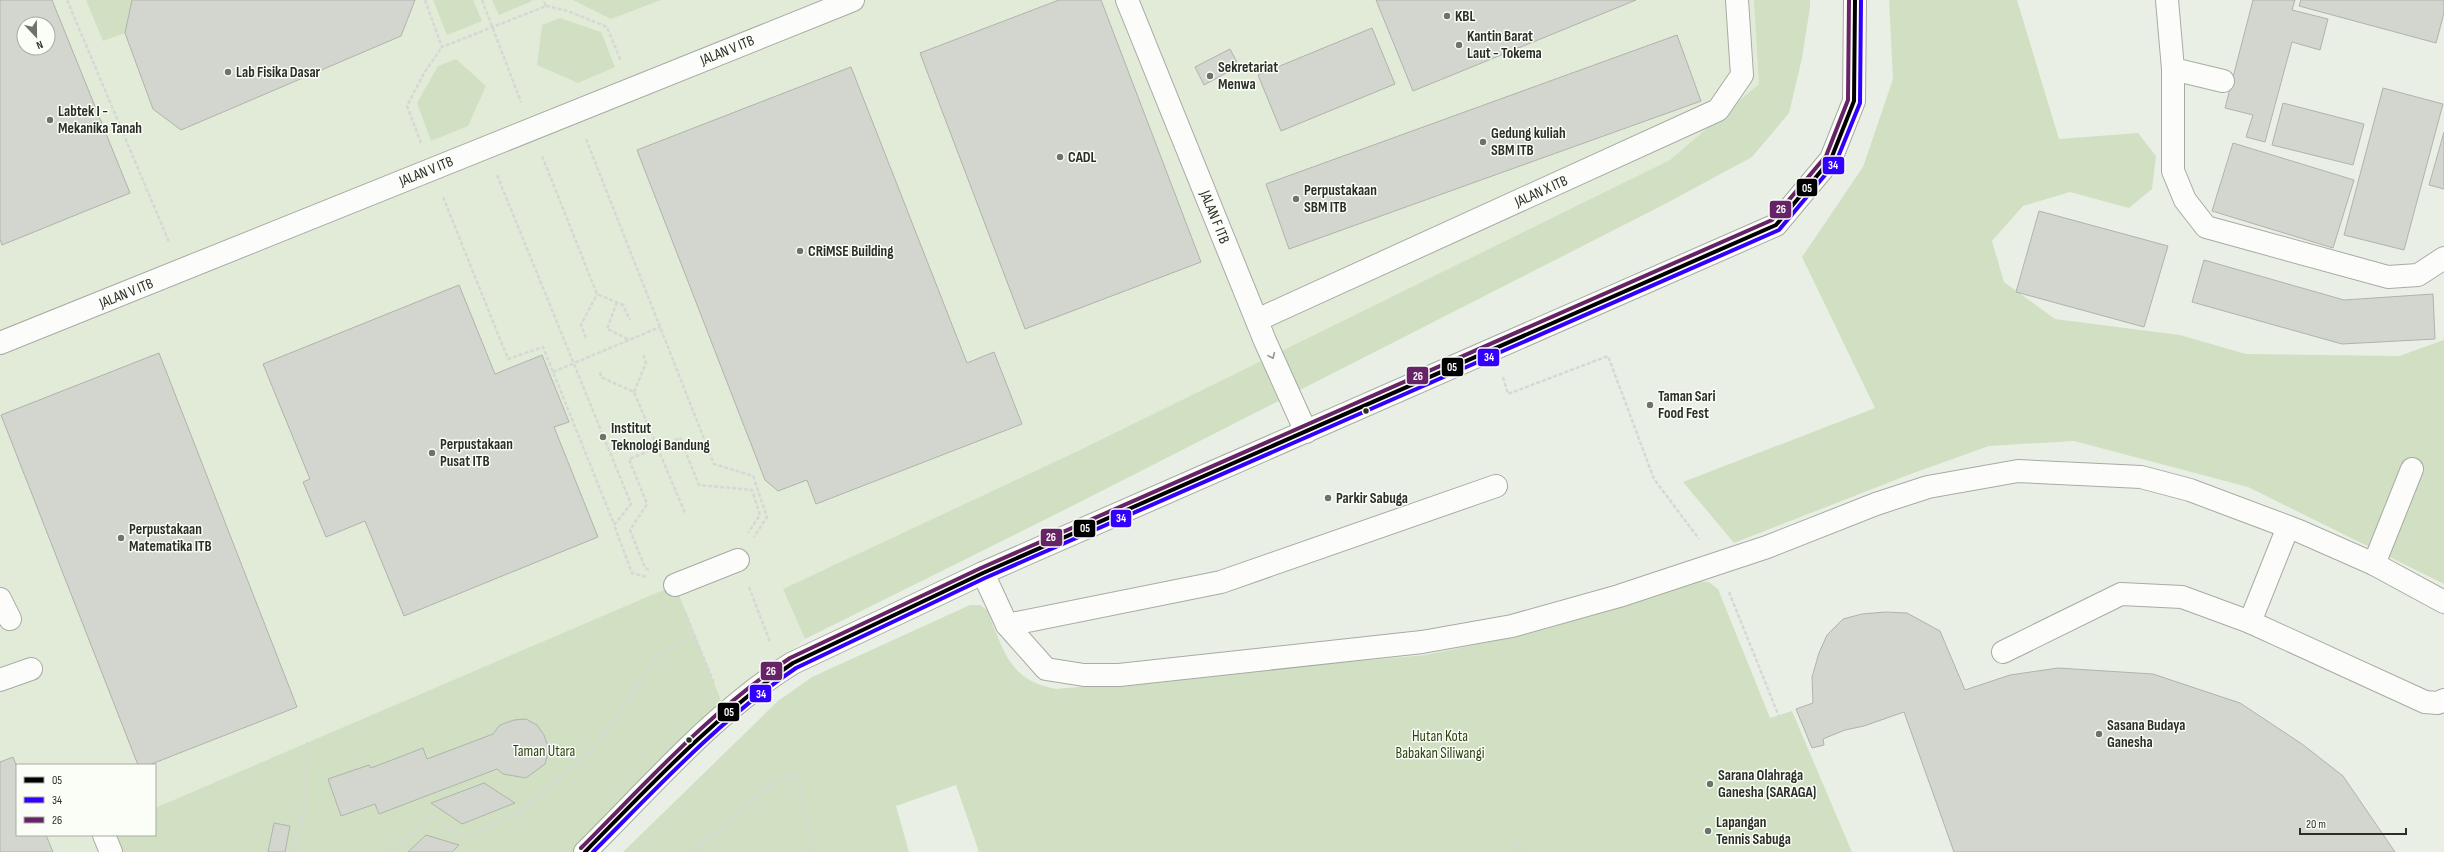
<svg xmlns="http://www.w3.org/2000/svg" width="2444" height="852" font-family="'Sofia Sans Condensed',sans-serif">
  <style>
    .built { fill: #e2ebd8; fill-rule: evenodd }
    .green { fill: #d1e0c3 }
    .building { fill: #d2d6ce; stroke: #b0b3ac; fill-rule: evenodd }
    .lines { fill: none; stroke-linecap: round; stroke-linejoin: round }
    .minor-casing { stroke: #a7aba4; stroke-width: 24 }
    .major-casing { stroke: #a7aba4; stroke-width: 24 }
    .path { stroke: #d6d8d6; stroke-width: 2.5; stroke-dasharray: 4 2; stroke-linecap: butt }
    .minor { stroke: #fcfdfb; stroke-width: 22 }
    .major { stroke: #fcfdfb; stroke-width: 22 }
    .path-bridge { stroke: #d6d8d6; stroke-width: 2.5; stroke-dasharray: 4 2; stroke-linecap: butt }
    .bus-1-casing { stroke: #fafef7; stroke-width: 7 }
    .bus-2-casing { stroke: #fafef7; stroke-width: 7 }
    .bus-3-casing { stroke: #fafef7; stroke-width: 7 }
    .bus-1 { stroke: #000; stroke-width: 4 }
    .bus-2 { stroke: #30f; stroke-width: 4 }
    .bus-3 { stroke: #662365; stroke-width: 4 }
    .oneway { stroke: #939691 }
    .poi-dot { fill: #6d726a; stroke: #fafef7; stroke-width: 1.5 }
    .bus-dot { fill: #2a2e27; stroke: #fafef7; stroke-width: 1.5 }
    .labels { text-anchor: middle; stroke-width: 3; stroke-linejoin: round; paint-order: stroke }
    .poi-label { font-size: 15px; font-weight: bold; fill: #2a2e27; stroke: #fafef7; text-anchor: start }
    .street-label { font-size: 15px; fill: #2a2e27; stroke: #fafef7 }
    .park-label { font-size: 15px; fill: #2e4213; stroke: #fafef7 }
    .line-badge { stroke: #fafef7; stroke-width: 1.5 }
    .badge-label { font-size: 11px; text-anchor: middle; font-weight: bold; fill: #fff }
  </style>
  <rect width="100%" height="100%" fill="#eaefe5"/>
  <!-- built -->
  <path class="built" d="M0,0H1810V7L1802,58L1789,113L1752,157L1663,205L1072,506L805,639L557,852H0ZM24,24H48V48H24ZM17,765H155V835H17Z"/>
  <!-- green -->
  <g class="green">
    <path d="M86,0H132L125,33L103,41Z"/>
    <path d="M433,0H473L482,21L447,35Z"/>
    <path d="M492,0H532V1L499,15Z"/>
    <path d="M573,0H661L611,19Z"/>
    <path d="M1754,0H1810V7L1802,58L1789,113L1752,157L1663,205L1072,506L805,639L783,589L1076,452L1670,160L1759,84Z"/>
    <path d="M1889,0H2017L2059,139L2138,133L2156,156L2152,189L2129,208L2070,192L2023,206L1992,241L2004,282L2055,319L2180,335L2246,354L2399,356L2444,340V584L2248,487L2074,441L1989,446L1908,475L1734,543L1683,482L1875,408L1802,257L1863,167L1893,79Z"/>
    <path d="M560,18L601,32L615,67L578,83L537,65L542,25Z"/>
    <path d="M456,59L486,86L468,126L431,141L417,103L438,66Z"/>
    <path d="M1697,581L1709,582L1718,589L1770,718L1792,711L1852,852H979L956,785L896,806L909,852H623L778,701L812,677L970,605H980L987,610C1004,650 1008,680 1056,689L1425,655L1513,637Z"/>
    <path d="M675,585L726,713L587,852H111L104,835H155V808Z"/>
  </g>
  <!-- building -->
  <g class="building">
    <path d="M0,0H52L130,193L2,245L0,239ZM24,24H48V48H24Z"/>
    <path d="M132,0H415L401,36L181,130L153,109L125,33Z"/>
    <path d="M1059,0H1101L1201,262L1025,329L920,53Z"/>
    <path d="M1376,0H1636L1413,91Z"/>
    <path d="M2253,0H2295L2292,10L2328,19L2320,50L2292,42L2265,142L2246,137L2253,115L2225,108Z"/>
    <path d="M2301,0H2444V13L2436,43L2299,6Z"/>
    <path d="M1372,28L1395,84L1281,131L1258,75Z"/>
    <path d="M1677,35L1701,101L1289,249L1266,184Z"/>
    <path d="M1230,49L1239,66L1204,85L1195,67Z"/>
    <path d="M851,67L967,363L994,352L1022,424L816,504L807,480L778,491L765,480L637,150Z"/>
    <path d="M2383,88L2443,104L2404,250L2344,235Z"/>
    <path d="M2283,103L2364,124L2353,165L2272,145Z"/>
    <path d="M2444,132V189L2429,185Z"/>
    <path d="M2233,143L2354,180L2333,248L2212,211Z"/>
    <path d="M2039,211L2168,246L2144,327L2016,292Z"/>
    <path d="M2204,260L2344,300L2433,294L2435,339L2342,344L2192,302Z"/>
    <path d="M459,285L495,374L542,355L569,422L554,427L598,537L404,616L365,521L326,537L303,482L310,479L263,364Z"/>
    <path d="M159,353L297,707L149,765H138L1,415Z"/>
    <path d="M1885,612L1907,613L1940,631L1965,690L2010,675L2058,668L2153,674L2240,703L2302,744L2343,776L2395,852H1954L1904,712L1864,726L1845,730L1823,739L1824,745L1812,748L1796,709L1813,703L1812,677L1819,653L1827,635L1843,619L1862,614Z"/>
    <path d="M526,719L537,725L544,735L549,749L545,764L526,778L503,774L497,769L379,814L375,804L341,816L328,779L369,765L371,768L423,748L427,759L493,734L500,725L514,720Z"/>
    <path d="M13,757L17,767V835H46L53,852H0V762Z"/>
    <path d="M484,783L515,803L462,824L431,803Z"/>
    <path d="M274,823L290,826L285,852H268Z"/>
    <path d="M426,835L459,845L452,852H408Z"/>
  </g>
  <g class="lines">
    <defs>
      <g id="minor">
        <path d="M1127,0L1265,341L1306,432"/>
        <path d="M2167,0L2173,69L2223,81"/>
        <path d="M2173,69V171L2185,200L2206,227L2388,277L2418,275L2444,258"/>
        <path d="M1257,320L1718,110L1742,75L1737,0"/>
        <path d="M0,343L853,0"/>
        <path d="M2374,564L2412,469"/>
        <path d="M983,573L1007,625L1046,669L1084,675H1119L1422,642L1512,626L1619,596L1767,547L1876,504L1928,487L2018,471L2141,477L2190,490L2299,531L2374,564L2444,602"/>
        <path d="M675,585L738,560"/>
        <path d="M0,599L10,619"/>
        <path d="M2250,622L2288,527"/>
        <path d="M1007,625L1221,582L1496,486"/>
        <path d="M2003,652L2121,594L2182,597L2250,622L2425,702L2438,703L2444,700"/>
        <path d="M0,680L31,669"/>
        <path d="M104,835L111,852"/>
      </g>
      <path id="major" d="M585,852C649,789 716,710 793,663L983,573L1776,225L1831,159L1854,101L1855,0"/>
    </defs>
    <!-- minor casing -->
    <use href="#minor" class="minor-casing"/>
    <!-- major casing -->
    <use href="#major" class="major-casing"/>
    <!-- path -->
    <g class="path">
      <path d="M67,0L169,242"/>
      <path d="M425,0L442,47L546,6L543,0"/>
      <path d="M482,0L521,102"/>
      <path d="M546,6L568,11L607,27L621,61"/>
      <path d="M586,139L714,464L753,476L767,517L754,537"/>
      <path d="M421,143L407,106L424,73L442,47"/>
      <path d="M542,156L597,294L623,305L630,320"/>
      <path d="M497,175L631,504L614,525L632,573L647,577"/>
      <path d="M443,197L508,359L543,347L614,524"/>
      <path d="M617,302L607,329L630,340"/>
      <path d="M586,338L581,325L597,294"/>
      <path d="M553,372L660,327"/>
      <path d="M600,372L601,377L634,392L685,513"/>
      <path d="M1503,377L1508,394L1608,356L1654,479L1699,539"/>
      <path d="M634,392L646,363L643,354"/>
      <path d="M649,570L645,568L630,530L647,504L629,459L680,438L699,485L752,490L760,515L748,533"/>
      <path d="M749,587L770,642"/>
      <path d="M1729,592L1780,719"/>
      <path d="M685,612L714,683"/>
      <path d="M1515,840L1520,852"/>
      <path d="M294,852L304,809L307,742"/>
      <path d="M391,852L432,817L463,837L519,813L567,772L598,743L659,653L695,635"/>
    </g>
    <!-- minor -->
    <use href="#minor" class="minor"/>
    <!-- major -->
    <use href="#major" class="major"/>
    <!-- path-bridge -->
    <path class="path-bridge" d="M690,852L715,834L776,780L796,774L814,845L810,852"/>
    <defs>
      <path id="bus-1" d="M585,852C651,785 714,716 793,663L983,573L1776,225L1831,159L1854,101L1855,0"/>
      <path id="bus-2" d="M593,852C658,787 719,720 796,668L985,578L1779,230L1836,162L1860,103L1861,0"/>
      <path id="bus-3" d="M581,848C648,781 711,710 790,658L981,568L1772,220L1826,156L1848,100L1849,0"/>
    </defs>
    <!-- bus-1 casing -->
    <use href="#bus-1" class="bus-1-casing"/>
    <!-- bus-2 casing -->
    <use href="#bus-2" class="bus-2-casing"/>
    <!-- bus-3 casing -->
    <use href="#bus-3" class="bus-3-casing"/>
    <!-- bus-1 -->
    <use href="#bus-1" class="bus-1"/>
    <!-- bus-2 -->
    <use href="#bus-2" class="bus-2"/>
    <!-- bus-3 -->
    <use href="#bus-3" class="bus-3"/>
  </g>
  <!-- one-way arrows -->
  <defs><path id="oneway-chevron" d="M-2-3.5L2.5 0L-2 3.5" fill="none" stroke-width="1.6" stroke-linecap="round" stroke-linejoin="round"/></defs>
  <use class="oneway" href="#oneway-chevron" transform="translate(1272 356) rotate(66)"/>
  <!-- markers -->
  <g class="poi-dot">
    <circle cx="1447" cy="16" r="4"/>
    <circle cx="1459" cy="45" r="4"/>
    <circle cx="228" cy="72" r="4"/>
    <circle cx="1210" cy="76" r="4"/>
    <circle cx="50" cy="120" r="4"/>
    <circle cx="1483" cy="142" r="4"/>
    <circle cx="1060" cy="157" r="4"/>
    <circle cx="1296" cy="199" r="4"/>
    <circle cx="800" cy="251" r="4"/>
    <circle cx="1650" cy="405" r="4"/>
    <circle cx="603" cy="437" r="4"/>
    <circle cx="432" cy="453" r="4"/>
    <circle cx="1328" cy="498" r="4"/>
    <circle cx="121" cy="538" r="4"/>
    <circle cx="2099" cy="734" r="4"/>
    <circle cx="1710" cy="784" r="4"/>
    <circle cx="1708" cy="831" r="4"/>
  </g>
  <g class="bus-dot">
    <circle cx="1366" cy="411" r="3.5"/>
    <circle cx="689" cy="740" r="3.5"/>
  </g>
  <g class="labels">
    <!-- poi labels -->
    <g class="poi-label">
      <text x="1455" y="21">KBL</text>
      <text x="1467" y="41">Kantin Barat<tspan x="1467" dy="17">Laut - Tokema</tspan></text>
      <text x="1218" y="72">Sekretariat<tspan x="1218" dy="17">Menwa</tspan></text>
      <text x="236" y="77">Lab Fisika Dasar</text>
      <text x="58" y="116">Labtek I -<tspan x="58" dy="17">Mekanika Tanah</tspan></text>
      <text x="1491" y="138">Gedung kuliah<tspan x="1491" dy="17">SBM ITB</tspan></text>
      <text x="1068" y="162">CADL</text>
      <text x="1304" y="195">Perpustakaan<tspan x="1304" dy="17">SBM ITB</tspan></text>
      <text x="808" y="256">CRiMSE Building</text>
      <text x="1658" y="401">Taman Sari<tspan x="1658" dy="17">Food Fest</tspan></text>
      <text x="611" y="433">Institut<tspan x="611" dy="17">Teknologi Bandung</tspan></text>
      <text x="440" y="449">Perpustakaan<tspan x="440" dy="17">Pusat ITB</tspan></text>
      <text x="1336" y="503">Parkir Sabuga</text>
      <text x="129" y="534">Perpustakaan<tspan x="129" dy="17">Matematika ITB</tspan></text>
      <text x="2107" y="730">Sasana Budaya<tspan x="2107" dy="17">Ganesha</tspan></text>
      <text x="1718" y="780">Sarana Olahraga<tspan x="1718" dy="17">Ganesha (SARAGA)</tspan></text>
      <text x="1716" y="827">Lapangan<tspan x="1716" dy="17">Tennis Sabuga</tspan></text>
    </g>
    <!-- street labels -->
    <g class="street-label">
      <text transform="translate(727 50) rotate(-22)" y="5">JALAN V ITB</text>
      <text transform="translate(426 171) rotate(-22)" y="5">JALAN V ITB</text>
      <text transform="translate(1541 191) rotate(-24)" y="5">JALAN X ITB</text>
      <text transform="translate(1215 217) rotate(68)" y="5">JALAN F ITB</text>
      <text transform="translate(126 293) rotate(-22)" y="5">JALAN V ITB</text>
    </g>
    <!-- park labels -->
    <g class="park-label">
      <text x="1440" y="741">Hutan Kota<tspan x="1440" dy="17">Babakan Siliwangi</tspan></text>
      <text x="544" y="756">Taman Utara</text>
    </g>
  </g>
  <g class="line-badge">
    <rect x="1822" y="156" width="23" height="19" rx="4" fill="#30f"/>
    <rect x="1796" y="178" width="22" height="19" rx="4" fill="#000"/>
    <rect x="1769" y="200" width="23" height="19" rx="4" fill="#662365"/>
    <rect x="1477" y="348" width="23" height="19" rx="4" fill="#30f"/>
    <rect x="1441" y="357" width="23" height="20" rx="4" fill="#000"/>
    <rect x="1406" y="366" width="23" height="19" rx="4" fill="#662365"/>
    <rect x="1110" y="509" width="22" height="19" rx="4" fill="#30f"/>
    <rect x="1073" y="519" width="23" height="19" rx="4" fill="#000"/>
    <rect x="1040" y="528" width="23" height="19" rx="4" fill="#662365"/>
    <rect x="760" y="661" width="23" height="20" rx="4" fill="#662365"/>
    <rect x="749" y="684" width="23" height="19" rx="4" fill="#30f"/>
    <rect x="717" y="702" width="23" height="20" rx="4" fill="#000"/>
  </g>
  <g class="badge-label">
    <text x="1833" y="169">34</text>
    <text x="1807" y="192">05</text>
    <text x="1781" y="213">26</text>
    <text x="1489" y="361">34</text>
    <text x="1452" y="371">05</text>
    <text x="1418" y="380">26</text>
    <text x="1121" y="522">34</text>
    <text x="1085" y="532">05</text>
    <text x="1051" y="541">26</text>
    <text x="771" y="675">26</text>
    <text x="761" y="698">34</text>
    <text x="729" y="716">05</text>
  </g>
  <!-- legend -->
  <rect x="16" y="764" width="140" height="72" fill="#fafef7" stroke="#a7aba4"/>
  <rect x="24" y="777" width="20" height="6" fill="#000000" stroke="#a7aba4"/>
  <text x="52" y="784" font-size="12" fill="#2a2e27">05</text>
  <rect x="24" y="797" width="20" height="6" fill="#3300ff" stroke="#a7aba4"/>
  <text x="52" y="804" font-size="12" fill="#2a2e27">34</text>
  <rect x="24" y="817" width="20" height="6" fill="#662365" stroke="#a7aba4"/>
  <text x="52" y="824" font-size="12" fill="#2a2e27">26</text>
  <!-- north arrow -->
  <g transform="translate(36 36) rotate(158)"><circle r="19" fill="#fafef7" stroke="#a7aba4"/>
  <path d="M0-3L7 15L0 10L-7 15Z" fill="#6d726a"/>
  <text y="-6" font-size="11" font-weight="bold" text-anchor="middle" fill="#2a2e27">N</text>
  </g>
  <!-- scale -->
  <path d="M2300 828v6h106v-6" fill="none" stroke="#2a2e27" stroke-width="2"/>
  <text x="2306" y="828" font-size="12" fill="#2a2e27" stroke="#fafef7" stroke-width="3" paint-order="stroke">20 m</text>
</svg>
